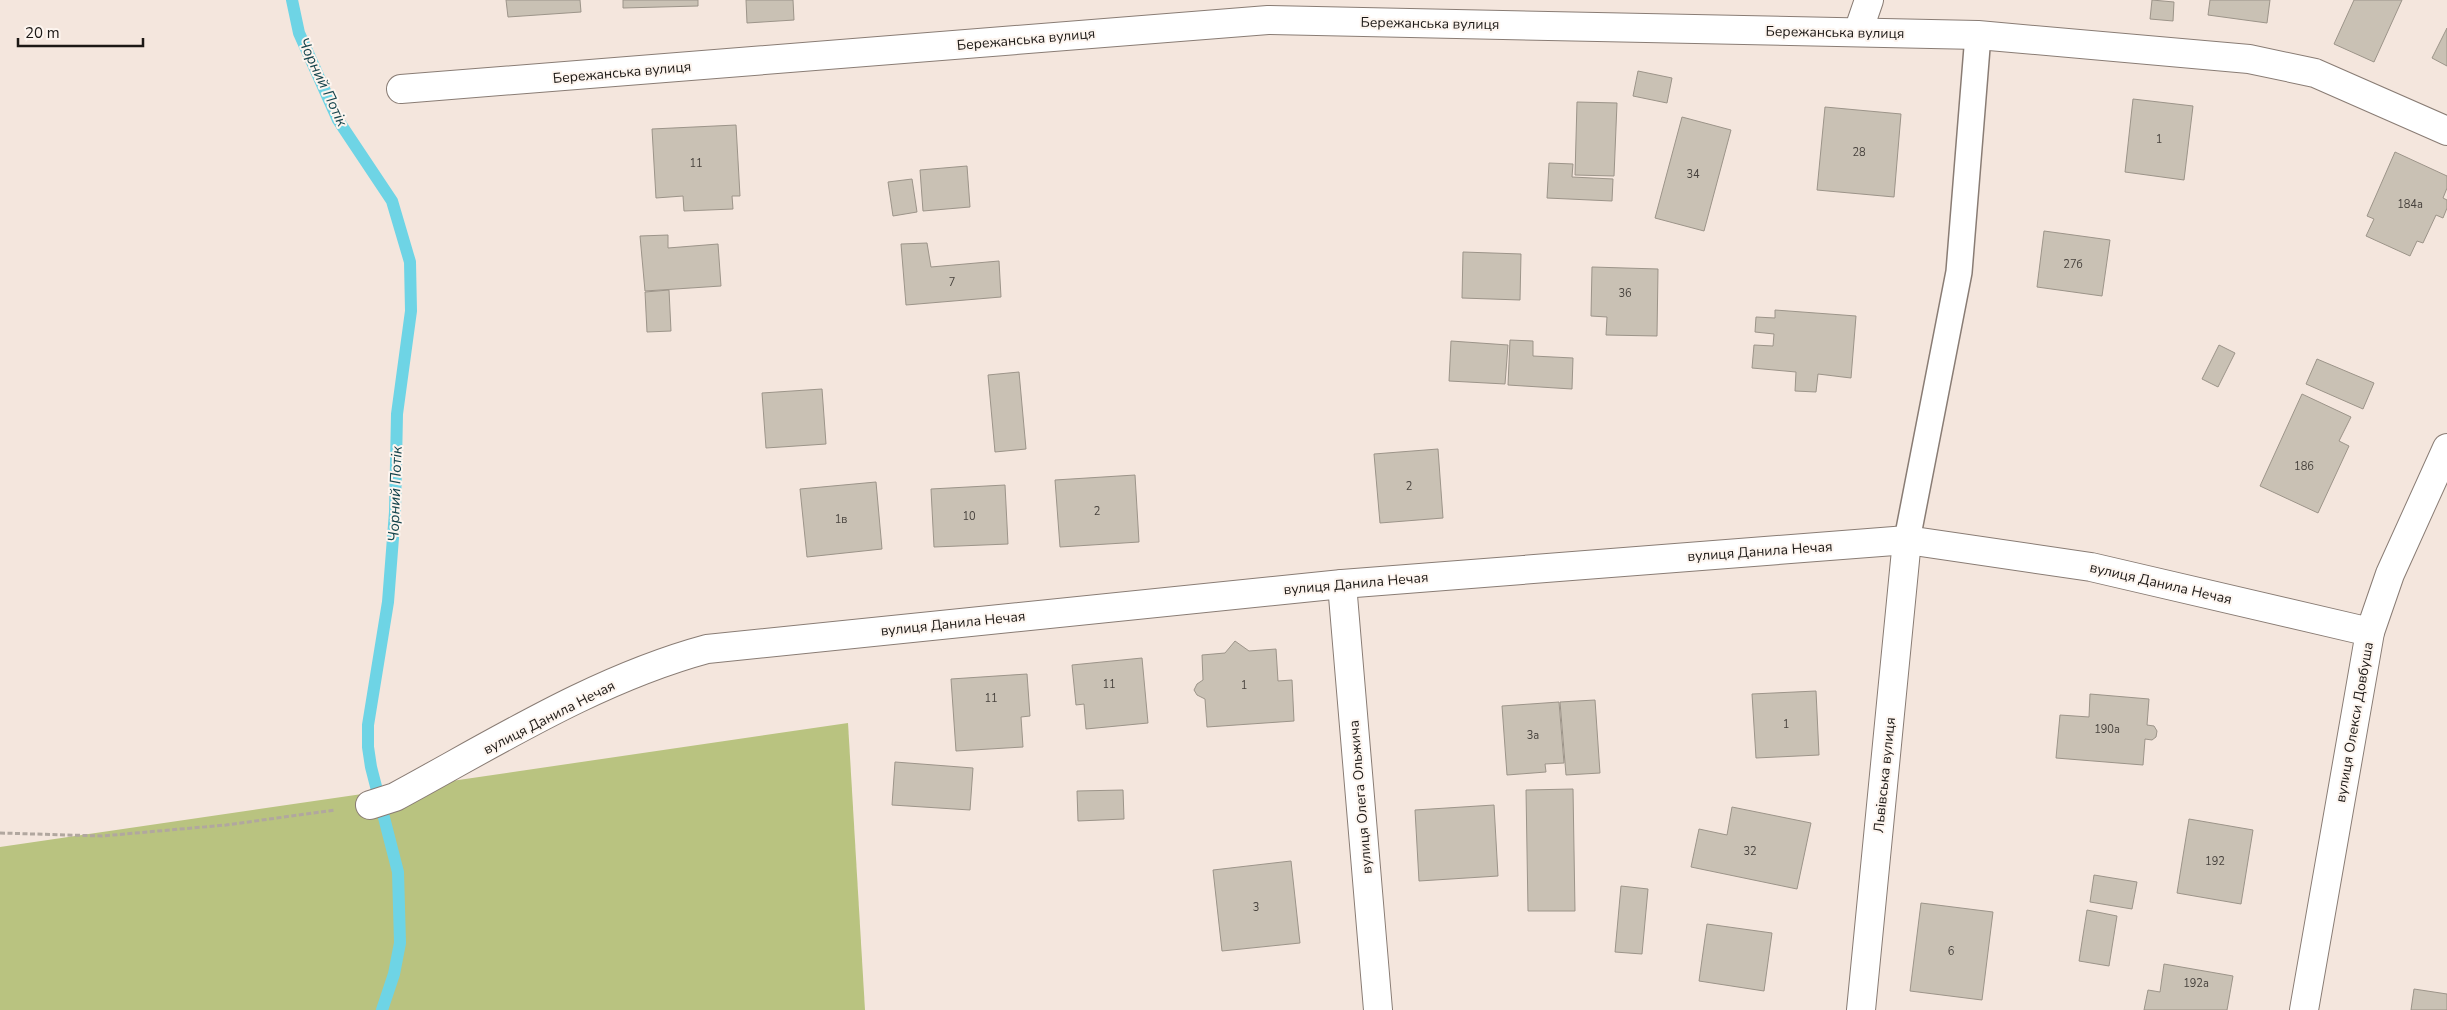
<svg xmlns="http://www.w3.org/2000/svg" width="2447" height="1010" font-family="'Nunito Sans',sans-serif">
  <style>
    .green { fill: #b9c380 }
    .lines { fill: none; stroke-linecap: round; stroke-linejoin: round }
    .stream { stroke: #6ed4e5; stroke-width: 12 }
    .building { fill: #c9c1b4; stroke: #9c9489 }
    .service-casing { stroke: #897c74; stroke-width: 28 }
    .minor-casing { stroke: #897c74; stroke-width: 30 }
    .path { stroke: #b1a79f; stroke-width: 3; stroke-dasharray: 5 2.5; stroke-linecap: butt }
    .service { stroke: #fff; stroke-width: 25 }
    .minor { stroke: #fff; stroke-width: 28 }
    .labels { text-anchor: middle; stroke-width: 4; stroke-linejoin: round; paint-order: stroke }
    .number-label { font-size: 11px; fill: #47423d }
    .street-label { font-size: 14px; fill: #1c1815; stroke: #fdf5ef }
    .water-label { font-size: 15px; font-style: italic; fill: #16454d; stroke: #fdf5ef }
  </style>
  <rect width="100%" height="100%" fill="#f4e6dd"/>
  <!-- green -->
  <path class="green" d="M848,723L865,1010H0V847Z"/>
  <g class="lines">
    <!-- stream -->
    <path class="stream" d="M292,0L299,33L338,120L392,201L410,262L411,311L397,414L395,512L388,602L368,725V747L371,767L398,872L400,943L394,974L382,1010"/>
  </g>
  <!-- building -->
  <g class="building">
    <path d="M506,0H580L581,12L508,17Z"/>
    <path d="M623,0H698V6L623,8Z"/>
    <path d="M746,0H793L794,20L747,23Z"/>
    <path d="M2152,0L2174,2L2173,21L2150,19Z"/>
    <path d="M2210,0H2270L2267,23L2208,15Z"/>
    <path d="M2354,0H2402L2374,62L2334,44Z"/>
    <path d="M2447,28V66L2432,58Z"/>
    <path d="M1638,71L1672,78L1667,103L1633,96Z"/>
    <path d="M2133,99L2193,106L2184,180L2125,172Z"/>
    <path d="M1577,102L1617,103L1614,176L1575,175Z"/>
    <path d="M1825,107L1901,114L1894,197L1817,190Z"/>
    <path d="M1682,117L1731,130L1704,231L1655,218Z"/>
    <path d="M736,125L740,196H732L733,209L684,211L683,196L656,198L652,129Z"/>
    <path d="M2395,152L2447,176V188L2443,198L2447,200V208L2443,218L2436,215L2423,243L2417,241L2410,256L2366,236L2374,219L2367,216Z"/>
    <path d="M1549,163L1573,164L1572,177L1613,179L1612,201L1547,198Z"/>
    <path d="M967,166L970,207L923,211L920,170Z"/>
    <path d="M912,179L917,212L893,216L888,182Z"/>
    <path d="M2044,231L2110,240L2102,296L2037,287Z"/>
    <path d="M668,235V248L718,244L721,286L645,291L640,236Z"/>
    <path d="M927,243L931,267L999,261L1001,297L906,305L901,244Z"/>
    <path d="M1463,252L1521,254L1520,300L1462,298Z"/>
    <path d="M1592,267L1658,269L1657,336L1606,335L1607,317L1591,316Z"/>
    <path d="M669,290L671,331L647,332L645,292Z"/>
    <path d="M1775,310L1856,316L1851,378L1818,374L1816,392L1795,391L1796,372L1752,368L1754,345L1773,346L1774,334L1755,332L1756,317L1775,318Z"/>
    <path d="M1510,340L1533,341V356L1573,358L1572,389L1508,385Z"/>
    <path d="M1451,341L1508,345L1505,384L1449,381Z"/>
    <path d="M2219,345L2235,353L2218,387L2202,379Z"/>
    <path d="M2317,359L2374,383L2363,409L2306,384Z"/>
    <path d="M1019,372L1026,449L995,452L988,375Z"/>
    <path d="M822,389L826,444L766,448L762,393Z"/>
    <path d="M2302,394L2351,417L2339,441L2349,446L2318,513L2260,486Z"/>
    <path d="M1438,449L1443,518L1380,523L1374,454Z"/>
    <path d="M1135,475L1139,542L1060,547L1055,480Z"/>
    <path d="M876,482L882,549L807,557L800,489Z"/>
    <path d="M1005,485L1008,544L934,547L931,489Z"/>
    <path d="M1235,641L1249,651L1276,649L1278,681L1292,680L1294,721L1207,727L1205,699L1197,695L1194,690L1197,684L1203,680L1202,655L1225,653Z"/>
    <path d="M1142,658L1148,723L1086,729L1084,704L1076,705L1072,665Z"/>
    <path d="M1027,674L1030,716L1021,717L1023,747L956,751L951,679Z"/>
    <path d="M1816,691L1819,755L1756,758L1752,694Z"/>
    <path d="M2090,694L2149,699L2147,725L2154,726L2157,731L2156,737L2152,740L2145,739L2143,765L2056,758L2060,715L2089,717Z"/>
    <path d="M1595,700L1600,773L1566,775L1560,702Z"/>
    <path d="M1559,702L1564,763L1545,764L1546,772L1507,775L1502,706Z"/>
    <path d="M895,762L973,768L970,810L892,805Z"/>
    <path d="M1573,789L1575,911H1528L1526,790Z"/>
    <path d="M1123,790L1124,819L1078,821L1077,791Z"/>
    <path d="M1494,805L1498,876L1419,881L1415,810Z"/>
    <path d="M1732,807L1811,823L1797,889L1691,867L1699,829L1727,835Z"/>
    <path d="M2189,819L2253,830L2241,904L2177,893Z"/>
    <path d="M1291,861L1300,943L1222,951L1213,870Z"/>
    <path d="M2094,875L2137,882L2132,909L2090,902Z"/>
    <path d="M1621,886L1648,889L1642,954L1615,952Z"/>
    <path d="M1921,903L1993,912L1982,1000L1910,991Z"/>
    <path d="M2087,910L2117,916L2109,966L2079,961Z"/>
    <path d="M1707,924L1772,933L1764,991L1699,981Z"/>
    <path d="M2164,964L2233,976L2227,1010H2144L2148,990L2160,992Z"/>
    <path d="M2414,989L2447,994V1010H2411Z"/>
  </g>
  <g class="lines">
    <defs>
      <path id="service" d="M1907,540L1959,272L1978,35"/>
      <g id="minor">
        <path d="M1858,32L1869,0"/>
        <path d="M401,89L1268,20L1978,35L2249,59L2315,73L2447,131"/>
        <path d="M1342,584L1378,1010"/>
        <path d="M370,805L395,797C495,743 596,679 707,649L1342,584L1907,540L2091,567L2370,632"/>
        <path d="M1861,1010L1907,540"/>
        <path d="M2304,1010L2370,632L2390,574L2447,448"/>
      </g>
    </defs>
    <!-- service casing -->
    <use href="#service" class="service-casing"/>
    <!-- minor casing -->
    <use href="#minor" class="minor-casing"/>
    <!-- path -->
    <path class="path" d="M0,833L102,836L226,825L335,810"/>
    <!-- service -->
    <use href="#service" class="service"/>
    <!-- minor -->
    <use href="#minor" class="minor"/>
  </g>
  <g class="labels">
    <!-- number labels -->
    <g class="number-label">
      <text x="2159" y="143">1</text>
      <text x="1859" y="156">28</text>
      <text x="696" y="167">11</text>
      <text x="1693" y="178">34</text>
      <text x="2410" y="208">184а</text>
      <text x="2073" y="268">27б</text>
      <text x="952" y="286">7</text>
      <text x="1625" y="297">36</text>
      <text x="2304" y="470">186</text>
      <text x="1409" y="490">2</text>
      <text x="1097" y="515">2</text>
      <text x="969" y="520">10</text>
      <text x="841" y="523">1в</text>
      <text x="1109" y="688">11</text>
      <text x="1244" y="689">1</text>
      <text x="991" y="702">11</text>
      <text x="1786" y="728">1</text>
      <text x="2107" y="733">190а</text>
      <text x="1533" y="739">3а</text>
      <text x="1750" y="855">32</text>
      <text x="2215" y="865">192</text>
      <text x="1256" y="911">3</text>
      <text x="1951" y="955">6</text>
      <text x="2196" y="987">192а</text>
    </g>
    <!-- street labels -->
    <g class="street-label">
      <text transform="translate(1430 23) rotate(1)" y="5">Бережанська вулиця</text>
      <text transform="translate(1835 32) rotate(1)" y="5">Бережанська вулиця</text>
      <text transform="translate(1026 39) rotate(-5)" y="5">Бережанська вулиця</text>
      <text transform="translate(622 72) rotate(-5)" y="5">Бережанська вулиця</text>
      <text transform="translate(1760 551) rotate(-4)" y="5">вулиця Данила Нечая</text>
      <text transform="translate(1356 583) rotate(-5)" y="5">вулиця Данила Нечая</text>
      <text transform="translate(2161 583) rotate(13)" y="5">вулиця Данила Нечая</text>
      <text transform="translate(953 623) rotate(-6)" y="5">вулиця Данила Нечая</text>
      <text transform="translate(549 717) rotate(-27)" y="5">вулиця Данила Нечая</text>
      <text transform="translate(2354 722) rotate(-80)" y="5">вулиця Олекси Довбуша</text>
      <text transform="translate(1884 775) rotate(-84)" y="5">Львівська вулиця</text>
      <text transform="translate(1360 797) rotate(-95)" y="5">вулиця Олега Ольжича</text>
    </g>
    <!-- water labels -->
    <g class="water-label">
      <text transform="translate(323 82) rotate(65)" y="5">Чорний Потік</text>
      <text transform="translate(395 494) rotate(-88)" y="5">Чорний Потік</text>
    </g>
  </g>
  <!-- scale -->
  <path d="M18 38v8h125v-8" fill="none" stroke="#1c1815" stroke-width="2.5"/>
  <text x="25" y="38" font-size="15" fill="#1c1815" stroke="#fdf5ef" stroke-width="4" paint-order="stroke">20 m</text>
</svg>
